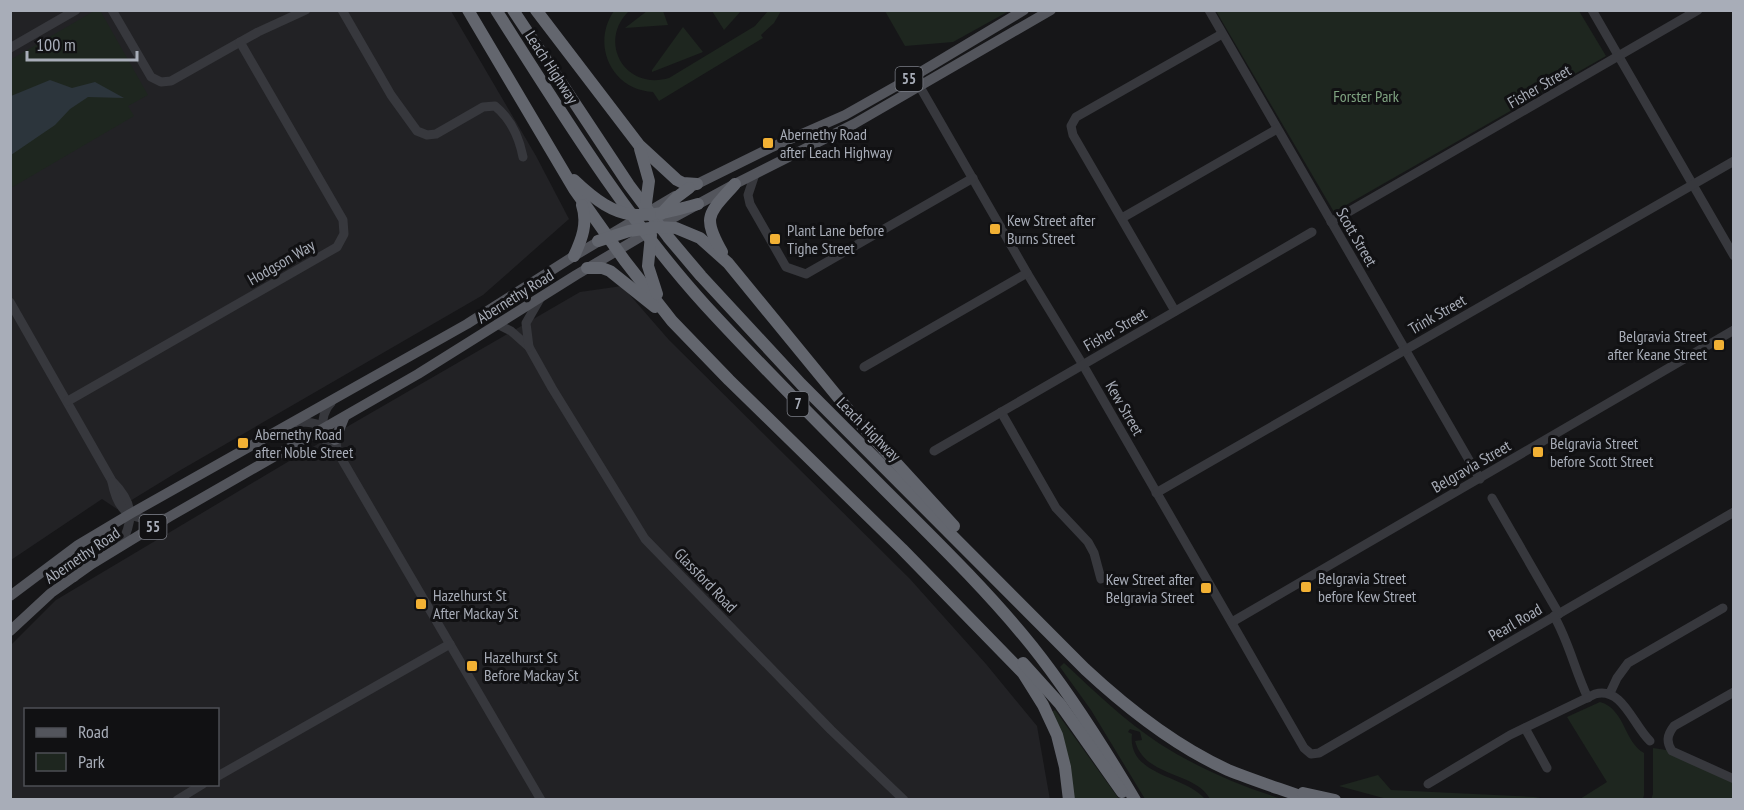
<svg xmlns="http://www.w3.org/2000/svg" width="1744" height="810" font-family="'PT Sans Narrow',sans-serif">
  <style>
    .built { fill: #222225; fill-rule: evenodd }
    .green { fill: #1e261f }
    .water { fill: #2c353c }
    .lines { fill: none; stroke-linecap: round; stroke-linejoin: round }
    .minor { stroke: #37383d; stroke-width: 9 }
    .major { stroke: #53555c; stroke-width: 10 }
    .highway { stroke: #63666e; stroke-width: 12 }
    .poi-dot { fill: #f2b134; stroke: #111113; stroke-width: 2 }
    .labels { text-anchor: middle; stroke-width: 6; stroke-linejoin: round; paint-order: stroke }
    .shield { fill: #111113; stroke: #7b7e86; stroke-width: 1.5 }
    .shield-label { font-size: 15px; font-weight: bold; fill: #a8adb8 }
    .street-label { font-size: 16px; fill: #a8adb8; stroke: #111113 }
    .park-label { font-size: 16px; fill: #7fa381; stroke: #111113 }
    .poi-label { font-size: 16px; fill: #a8adb8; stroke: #111113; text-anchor: start }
  </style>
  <rect width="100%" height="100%" fill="#161618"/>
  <!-- built -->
  <g class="built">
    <path d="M11,11H451L536,156L569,219L483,295L179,471L117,509L102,499L11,560Z"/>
    <path d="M622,286L669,340L910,579L986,664L1037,726L1050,800H11V645L56,600L338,432L580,292ZM26,710H218V784H26Z"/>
  </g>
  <!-- green -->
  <g class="green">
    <path d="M94,11L101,12L148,95L128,106L134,116L11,188L10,60Z"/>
    <path d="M614,11H629C597,42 625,91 669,78L755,26L768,11H781L774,23L761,35L763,38L659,101L653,92C611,90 591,44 614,11Z"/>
    <path d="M647,11H663L668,25L625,28Z"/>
    <path d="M712,11H741L724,30Z"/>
    <path d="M885,11H1009L953,42L905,46Z"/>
    <path d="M1216,11H1579L1606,56L1334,212Z"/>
    <path d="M683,27L703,52L652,72V70Z"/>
    <path d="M1064,663C1095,692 1125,721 1160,744C1198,768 1240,786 1282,799H1210C1195,771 1145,778 1135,741L1142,740L1140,732L1130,729L1128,732L1132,734C1127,776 1185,775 1205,799H1145L1091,710L1060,667Z"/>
    <path d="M1600,702C1625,709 1624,742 1644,753V795L1643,799H1580L1607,782L1567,717Z"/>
    <path d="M1055,710L1119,799H1073L1052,712Z"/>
    <path d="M1653,748L1672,751L1733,779V799L1651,800L1653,794Z"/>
    <path d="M1378,775L1391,790L1534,797L1547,799H1387L1339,786Z"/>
  </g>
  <!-- water -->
  <path class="water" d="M50,80L72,88L95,82L124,98L88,97L70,109L55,125L11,155V96Z"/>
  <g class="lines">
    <!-- minor -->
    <g class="minor">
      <path d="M112,10L151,77L161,82L171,81L258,32L306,10"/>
      <path d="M342,10L391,95L417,131L427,135L436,134L483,107L495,106C511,119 519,137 523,157"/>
      <path d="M1209,10L1480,479"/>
      <path d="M1592,10L1734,256"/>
      <path d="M10,48L76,10"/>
      <path d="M916,80L1027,273L1083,365L1304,748L1311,754L1319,753L1734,512"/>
      <path d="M755,174L748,195L750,204L786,267L806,274L973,178"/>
      <path d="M1122,218L1277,129"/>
      <path d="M1331,222L1698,10"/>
      <path d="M10,302L112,481C135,504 134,520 120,547"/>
      <path d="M1175,311L1073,135L1071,126L1076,117L1222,34"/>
      <path d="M497,324L511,331L529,347L552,388L645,539L831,730L904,800"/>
      <path d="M529,347L526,323L541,297"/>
      <path d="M864,367L1027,273"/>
      <path d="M68,401L337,247L344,234L343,220L240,42"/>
      <path d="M331,403C318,415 320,445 337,451"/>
      <path d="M1001,412L1056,508L1088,542L1094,553L1101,579"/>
      <path d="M292,423C298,423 306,421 312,423C325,425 338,438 337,451L541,800"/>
      <path d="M934,451L1312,232"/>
      <path d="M112,482C119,517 134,521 166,518"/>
      <path d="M1156,493L1734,161"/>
      <path d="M1492,498L1559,614"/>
      <path d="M1554,616C1569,642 1575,671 1588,698"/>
      <path d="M1232,622L1734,330"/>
      <path d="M1734,692L1674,726C1667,735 1666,742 1672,751L1734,779"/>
      <path d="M1610,693L1617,678L1628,663L1723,608"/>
      <path d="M1525,728L1547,768"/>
      <path d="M218,776L450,644"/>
      <path d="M1428,784L1510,735L1595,694C1622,686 1633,725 1650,741"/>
      <path d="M177,800L203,784"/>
    </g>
    <!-- major -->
    <g class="major">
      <path d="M691,187L770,148L845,115L914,76L1024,10"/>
      <path d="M335,440L344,418"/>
      <path d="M52,570L60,565L69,568L74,577"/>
      <path d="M10,596L78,545L130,514L467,324L574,256L675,196"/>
      <path d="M10,631L51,593L92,564L169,517L418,374L576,275L669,220L735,184L854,124L1051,10"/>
    </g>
    <!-- highway -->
    <g class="highway">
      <path d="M468,10L574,189L625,261L672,321L729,380L902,549L1023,673L1043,705L1057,735L1065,767L1069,800"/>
      <path d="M496,10C561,112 625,217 706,306C763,368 822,427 881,486C933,538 986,589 1032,646C1071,695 1103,746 1135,800"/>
      <path d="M513,10L629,185L668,237L701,276L801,384L1085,669C1128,709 1175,746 1228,770C1255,781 1284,790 1311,800"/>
      <path d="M536,10L639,145L677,180L683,183L697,184"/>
      <path d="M640,149L649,181L645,211"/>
      <path d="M574,180C620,224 640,220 698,204"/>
      <path d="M661,214L677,197L689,188"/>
      <path d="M651,235L648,266L657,294"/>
      <path d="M598,241L629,231L657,227L676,228L700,238L728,263L855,418L954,526"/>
      <path d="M722,252C701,215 709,214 735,184"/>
      <path d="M574,256C582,239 588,223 582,205"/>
      <path d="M587,268H602L610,271L655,307"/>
      <path d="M1023,663L1060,704L1122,792"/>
      <path d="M1303,793L1335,800"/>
    </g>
  </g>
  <!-- markers -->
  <g class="poi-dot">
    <rect x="762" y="137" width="12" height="12" rx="3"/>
    <rect x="989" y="223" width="12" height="12" rx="3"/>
    <rect x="769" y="233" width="12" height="12" rx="3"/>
    <rect x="1713" y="339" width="12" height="12" rx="3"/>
    <rect x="237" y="437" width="12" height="12" rx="3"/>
    <rect x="1532" y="446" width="12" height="12" rx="3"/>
    <rect x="1300" y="581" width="12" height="12" rx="3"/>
    <rect x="1200" y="582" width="12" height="12" rx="3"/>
    <rect x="415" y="598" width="12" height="12" rx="3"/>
    <rect x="466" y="660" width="12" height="12" rx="3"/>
  </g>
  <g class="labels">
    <!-- shield labels -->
    <g class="shield">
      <rect x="895.5" y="67" width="27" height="24" rx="4.5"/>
      <rect x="787.5" y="392" width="21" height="24" rx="4.5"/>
      <rect x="139.5" y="515" width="27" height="24" rx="4.5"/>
    </g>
    <g class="shield-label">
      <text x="909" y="84">55</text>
      <text x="798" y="409">7</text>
      <text x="153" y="532">55</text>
    </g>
    <!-- street labels -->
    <g class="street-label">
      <text transform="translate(552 67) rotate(57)" y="6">Leach Highway</text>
      <text transform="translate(1539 86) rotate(-30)" y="6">Fisher Street</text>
      <text transform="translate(1357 237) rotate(60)" y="6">Scott Street</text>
      <text transform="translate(281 262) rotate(-30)" y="6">Hodgson Way</text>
      <text transform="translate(515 296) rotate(-32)" y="6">Abernethy Road</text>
      <text transform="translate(1437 314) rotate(-30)" y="6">Trink Street</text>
      <text transform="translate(1115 329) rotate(-30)" y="6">Fisher Street</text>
      <text transform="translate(1125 408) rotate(60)" y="6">Kew Street</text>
      <text transform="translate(869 429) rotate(45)" y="6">Leach Highway</text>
      <text transform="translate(1471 466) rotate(-30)" y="6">Belgravia Street</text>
      <text transform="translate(82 555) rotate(-34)" y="6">Abernethy Road</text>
      <text transform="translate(706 580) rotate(46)" y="6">Glassford Road</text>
      <text transform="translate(1515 622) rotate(-30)" y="6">Pearl Road</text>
    </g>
    <!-- park labels -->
    <g class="park-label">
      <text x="1366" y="102">Forster Park</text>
    </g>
    <!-- poi labels -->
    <g class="poi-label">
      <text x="780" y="140">Abernethy Road<tspan x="780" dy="18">after Leach Highway</tspan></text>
      <text x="1007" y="226">Kew Street after<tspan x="1007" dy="18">Burns Street</tspan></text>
      <text x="787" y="236">Plant Lane before<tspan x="787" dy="18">Tighe Street</tspan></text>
      <text x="1707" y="342" text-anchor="end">Belgravia Street<tspan x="1707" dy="18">after Keane Street</tspan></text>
      <text x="255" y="440">Abernethy Road<tspan x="255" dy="18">after Noble Street</tspan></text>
      <text x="1550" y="449">Belgravia Street<tspan x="1550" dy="18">before Scott Street</tspan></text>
      <text x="1318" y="584">Belgravia Street<tspan x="1318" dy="18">before Kew Street</tspan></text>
      <text x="1194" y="585" text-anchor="end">Kew Street after<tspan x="1194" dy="18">Belgravia Street</tspan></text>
      <text x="433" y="601">Hazelhurst St<tspan x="433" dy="18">After Mackay St</tspan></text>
      <text x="484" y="663">Hazelhurst St<tspan x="484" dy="18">Before Mackay St</tspan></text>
    </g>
  </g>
  <!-- border -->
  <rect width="1744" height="810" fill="none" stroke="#a8adb8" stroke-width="24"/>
  <!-- legend -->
  <rect x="24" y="708" width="195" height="78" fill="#111113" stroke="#4d4f55" stroke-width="1.5"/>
  <rect x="36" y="728" width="30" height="9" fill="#53555c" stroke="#4d4f55" stroke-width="1.5"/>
  <text x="78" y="738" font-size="18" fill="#a8adb8">Road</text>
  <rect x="36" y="753" width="30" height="18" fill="#1e261f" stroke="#4d4f55" stroke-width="1.5"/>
  <text x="78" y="768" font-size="18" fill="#a8adb8">Park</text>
  <!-- scale -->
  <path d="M27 51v9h110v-9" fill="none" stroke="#a8adb8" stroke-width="3"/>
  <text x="36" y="51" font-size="18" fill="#a8adb8" stroke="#111113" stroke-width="4.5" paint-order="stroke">100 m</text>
</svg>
